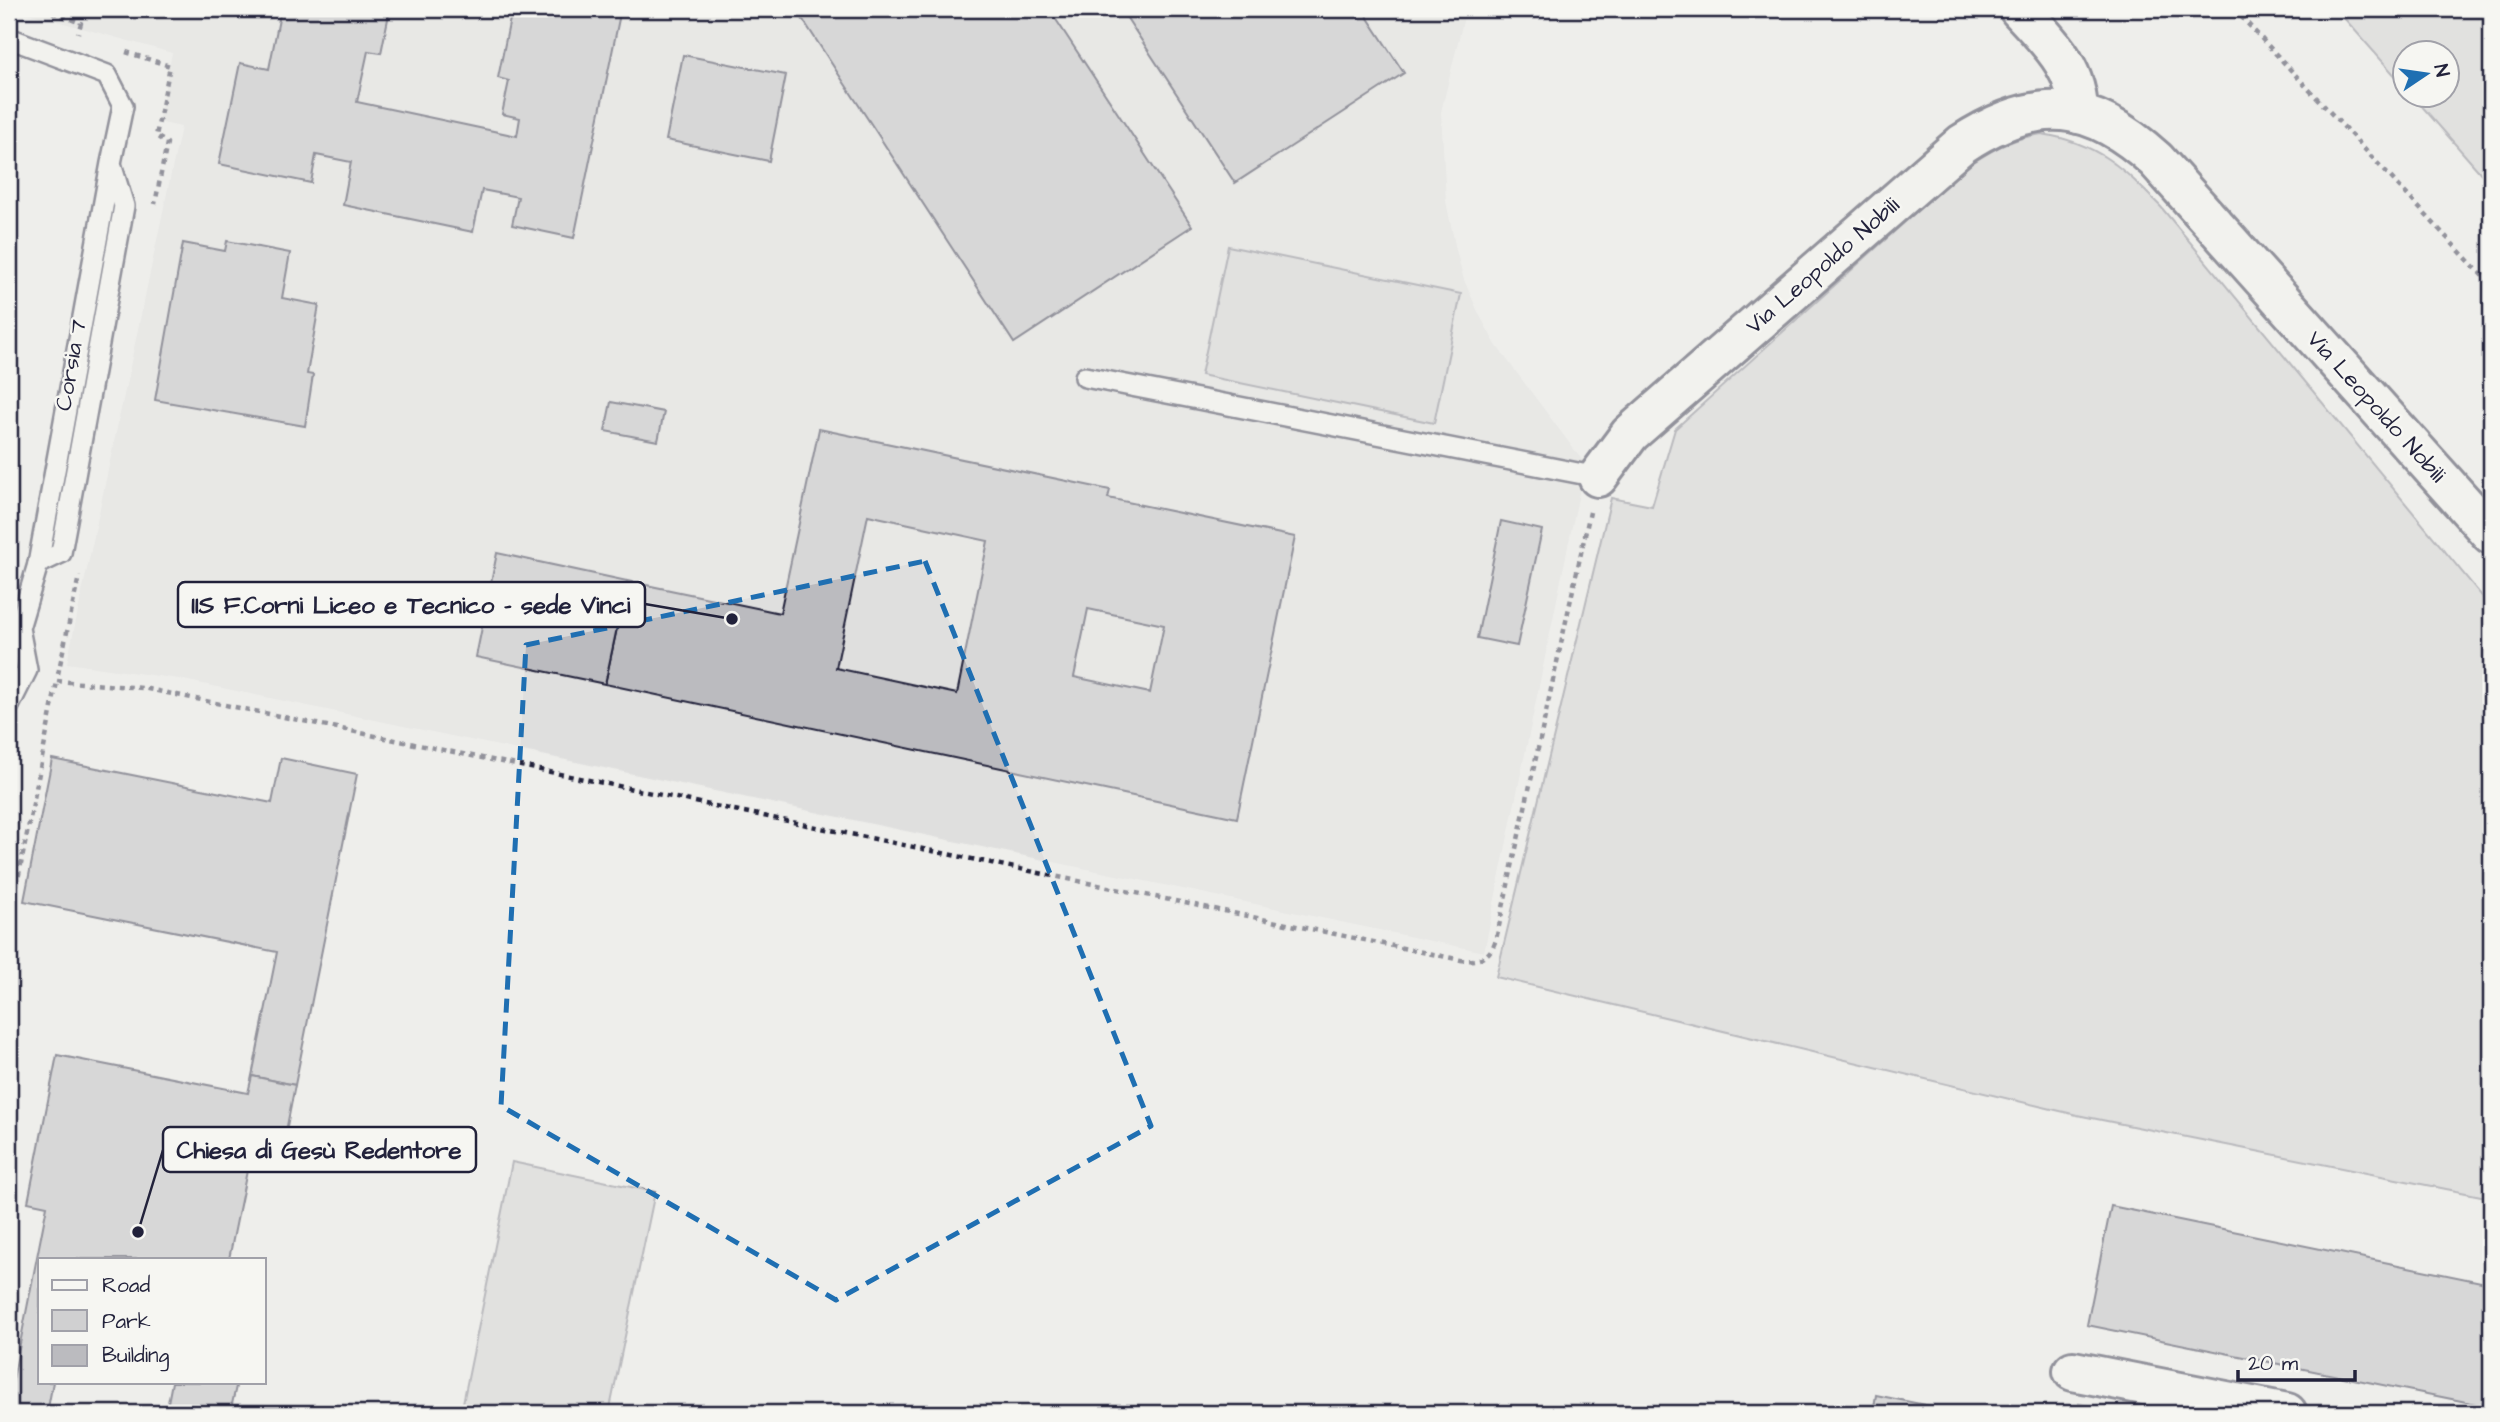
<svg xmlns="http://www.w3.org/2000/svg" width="2500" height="1422" font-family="'Architects Daughter',sans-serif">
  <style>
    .built { fill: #dfdfde }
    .green { fill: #d0d0d1; stroke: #797986; stroke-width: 2 }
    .building { fill: #bbbbbf; stroke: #22223b; stroke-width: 2; fill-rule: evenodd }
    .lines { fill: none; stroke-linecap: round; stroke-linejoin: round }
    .service-casing { stroke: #22223b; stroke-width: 24 }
    .minor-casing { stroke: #22223b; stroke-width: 44 }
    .path { stroke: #22223b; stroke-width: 4.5; stroke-dasharray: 5 5; stroke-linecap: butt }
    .service { stroke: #f6f6f2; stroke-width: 19 }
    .minor { stroke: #f6f6f2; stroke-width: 38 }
    .marked { fill: none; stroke: #1f6fb2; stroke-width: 5; stroke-dasharray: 14 9; stroke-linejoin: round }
    .labels { text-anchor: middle; stroke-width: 5; stroke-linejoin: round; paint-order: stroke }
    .street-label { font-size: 23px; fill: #22223b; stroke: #f6f6f2 }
    .leader { fill: none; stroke: #22223b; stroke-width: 2.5 }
    .callout-dot { fill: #22223b; stroke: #f6f6f2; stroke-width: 2.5 }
    .callout { fill: #f6f6f2; stroke: #22223b; stroke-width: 2.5 }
    .callout-label { font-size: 24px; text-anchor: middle; font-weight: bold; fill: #22223b }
  </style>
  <rect width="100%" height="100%" fill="#eeeeeb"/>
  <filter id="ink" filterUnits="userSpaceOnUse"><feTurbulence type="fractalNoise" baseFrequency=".0143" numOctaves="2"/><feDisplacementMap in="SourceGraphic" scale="14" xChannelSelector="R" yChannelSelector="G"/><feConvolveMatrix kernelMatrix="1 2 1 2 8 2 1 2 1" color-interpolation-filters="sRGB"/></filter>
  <g filter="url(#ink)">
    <!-- built -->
    <path class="built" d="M13,9H1466L1441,112L1446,201L1456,250L1464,280L1479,314L1496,345L1585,464L1484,952L179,679L67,663L181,127L158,122L172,53Z"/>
    <!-- green -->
    <g class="green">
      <path d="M2336,9H2491V185L2412,95L2448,94V52H2406L2405,87Z"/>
      <path d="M2042,134C2098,143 2123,168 2161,207L2491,607V1198L2077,1115L1496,977L1611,498L1652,506L1675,429L1966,167C1992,150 2011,138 2042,134Z"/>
      <path d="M1228,246L1461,294L1434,423L1201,375Z"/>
      <path d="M512,1162L655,1192L609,1413H461Z"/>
    </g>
    <!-- building -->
    <g class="building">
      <path d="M281,9H390L381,53L368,51L357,102L517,136L520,118L502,114L509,81L498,78L512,9H621L574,238L512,225L518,197L482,190L473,232L343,205L351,162L316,155L311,183L219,164L240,63L269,69Z"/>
      <path d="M796,9H1049L1192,226L1014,343Z"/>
      <path d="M1121,9H1362L1404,73L1235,183Z"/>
      <path d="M683,55L786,75L769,161L666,140Z"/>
      <path d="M227,241L290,253L282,298L319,305L307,374L313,375L305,426L155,400L183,243L225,251Z"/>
      <path d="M611,402L664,412L658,441L605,431Z"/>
      <path d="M819,429L1110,490L1108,498L1295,537L1237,818L605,684L627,581L780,613ZM868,515L988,541L957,694L836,668ZM1088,609L1164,625L1150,693L1074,677Z"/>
      <path d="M1501,521L1542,530L1517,646L1477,638Z"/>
      <path d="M497,553L627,581L605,684L476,657Z"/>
      <path d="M281,758L357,774L295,1085L252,1076L277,952L24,901L52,759L272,803Z"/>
      <path d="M57,1055L248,1093L252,1076L295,1085L280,1162L250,1156L229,1259H40V1382H53L47,1413H9V1400L47,1206L28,1202Z"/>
      <path d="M2111,1206L2491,1284V1407L2087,1325Z"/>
      <path d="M172,1382H237L230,1413H166Z"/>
      <path d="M1876,1395L1940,1408L1939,1413H1873Z"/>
      <path d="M2079,1404L2125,1413H2077Z"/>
    </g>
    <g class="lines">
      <defs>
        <g id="service">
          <path d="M9,38L107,75L123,106L111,163L38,564L19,628L27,670L9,706"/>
          <path d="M1085,377L1598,477"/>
          <path d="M38,564L61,553L124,206L112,167"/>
        </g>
        <g id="minor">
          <path d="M2019,9C2048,41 2078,67 2078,114"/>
          <path d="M1598,477L1630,434L1962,144C2037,95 2091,100 2156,160L2491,534"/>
          <path d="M2073,1371L2287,1413"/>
        </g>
      </defs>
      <!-- service casing -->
      <use href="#service" class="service-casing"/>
      <!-- minor casing -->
      <use href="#minor" class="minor-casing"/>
      <!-- path -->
      <g class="path">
        <path d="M43,9L81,23L78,33"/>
        <path d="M2234,9L2491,285"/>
        <path d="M126,52L170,66L156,136L167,143L155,204"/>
        <path d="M58,674L79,576"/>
        <path d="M57,681L143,688L1461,960C1482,962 1492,956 1497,935L1590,512"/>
        <path d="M9,925L57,682"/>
      </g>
      <!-- service -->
      <use href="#service" class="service"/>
      <!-- minor -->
      <use href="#minor" class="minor"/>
    </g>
  </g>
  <!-- marked area -->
  <path d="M0 0H2500V1422H0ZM925,561L1151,1126L836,1300L501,1106L526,645Z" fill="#eeeeeb" fill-opacity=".55" fill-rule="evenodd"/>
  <path class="marked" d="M925,561L1151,1126L836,1300L501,1106L526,645Z"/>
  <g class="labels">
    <!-- street labels -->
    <g class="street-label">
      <text transform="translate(1822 265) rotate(-41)" y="8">Via Leopoldo Nobili</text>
      <text transform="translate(70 365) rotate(-80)" y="8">Corsia 7</text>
      <text transform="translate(2377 406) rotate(48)" y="8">Via Leopoldo Nobili</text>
    </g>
  </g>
  <!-- callouts -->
  <path class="leader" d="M732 619L645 604M138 1232L163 1150"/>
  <g class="callout-dot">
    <circle cx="732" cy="619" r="7"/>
    <circle cx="138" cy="1232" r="7"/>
  </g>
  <g class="callout">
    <rect x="178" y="582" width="467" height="45" rx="7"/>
    <rect x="163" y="1127" width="313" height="45" rx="7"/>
  </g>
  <g class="callout-label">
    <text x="411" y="613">IIS F.Corni Liceo e Tecnico - sede Vinci</text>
    <text x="319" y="1158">Chiesa di Gesù Redentore</text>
  </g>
  <!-- margin -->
  <rect width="2500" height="1422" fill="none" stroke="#f6f6f2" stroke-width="35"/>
  <rect x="18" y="18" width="2465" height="1387" fill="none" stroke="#22223b" stroke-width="2.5" filter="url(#ink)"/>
  <!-- legend -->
  <rect x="38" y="1258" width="228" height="126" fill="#f6f6f2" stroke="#a1a1a9" stroke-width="2"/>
  <rect x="52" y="1280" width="35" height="10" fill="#f6f6f2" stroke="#a1a1a9" stroke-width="2"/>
  <text x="102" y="1292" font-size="21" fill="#22223b">Road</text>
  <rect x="52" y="1310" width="35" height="21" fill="#d0d0d1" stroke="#a1a1a9" stroke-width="2"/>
  <text x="102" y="1328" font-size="21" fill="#22223b">Park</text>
  <rect x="52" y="1345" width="35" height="21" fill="#bbbbbf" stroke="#a1a1a9" stroke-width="2"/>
  <text x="102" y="1362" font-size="21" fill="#22223b">Building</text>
  <!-- north arrow -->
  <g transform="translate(2426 74) rotate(77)"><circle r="33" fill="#f6f6f2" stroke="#a1a1a9" stroke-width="2"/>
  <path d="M0-5L12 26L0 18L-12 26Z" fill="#1f6fb2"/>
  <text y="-10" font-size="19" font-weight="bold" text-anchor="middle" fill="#22223b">N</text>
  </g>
  <!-- scale -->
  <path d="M2238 1370v10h117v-10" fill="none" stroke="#22223b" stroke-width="3.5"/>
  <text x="2248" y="1370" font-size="21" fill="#22223b" stroke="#f6f6f2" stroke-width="5" paint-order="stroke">20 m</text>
</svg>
